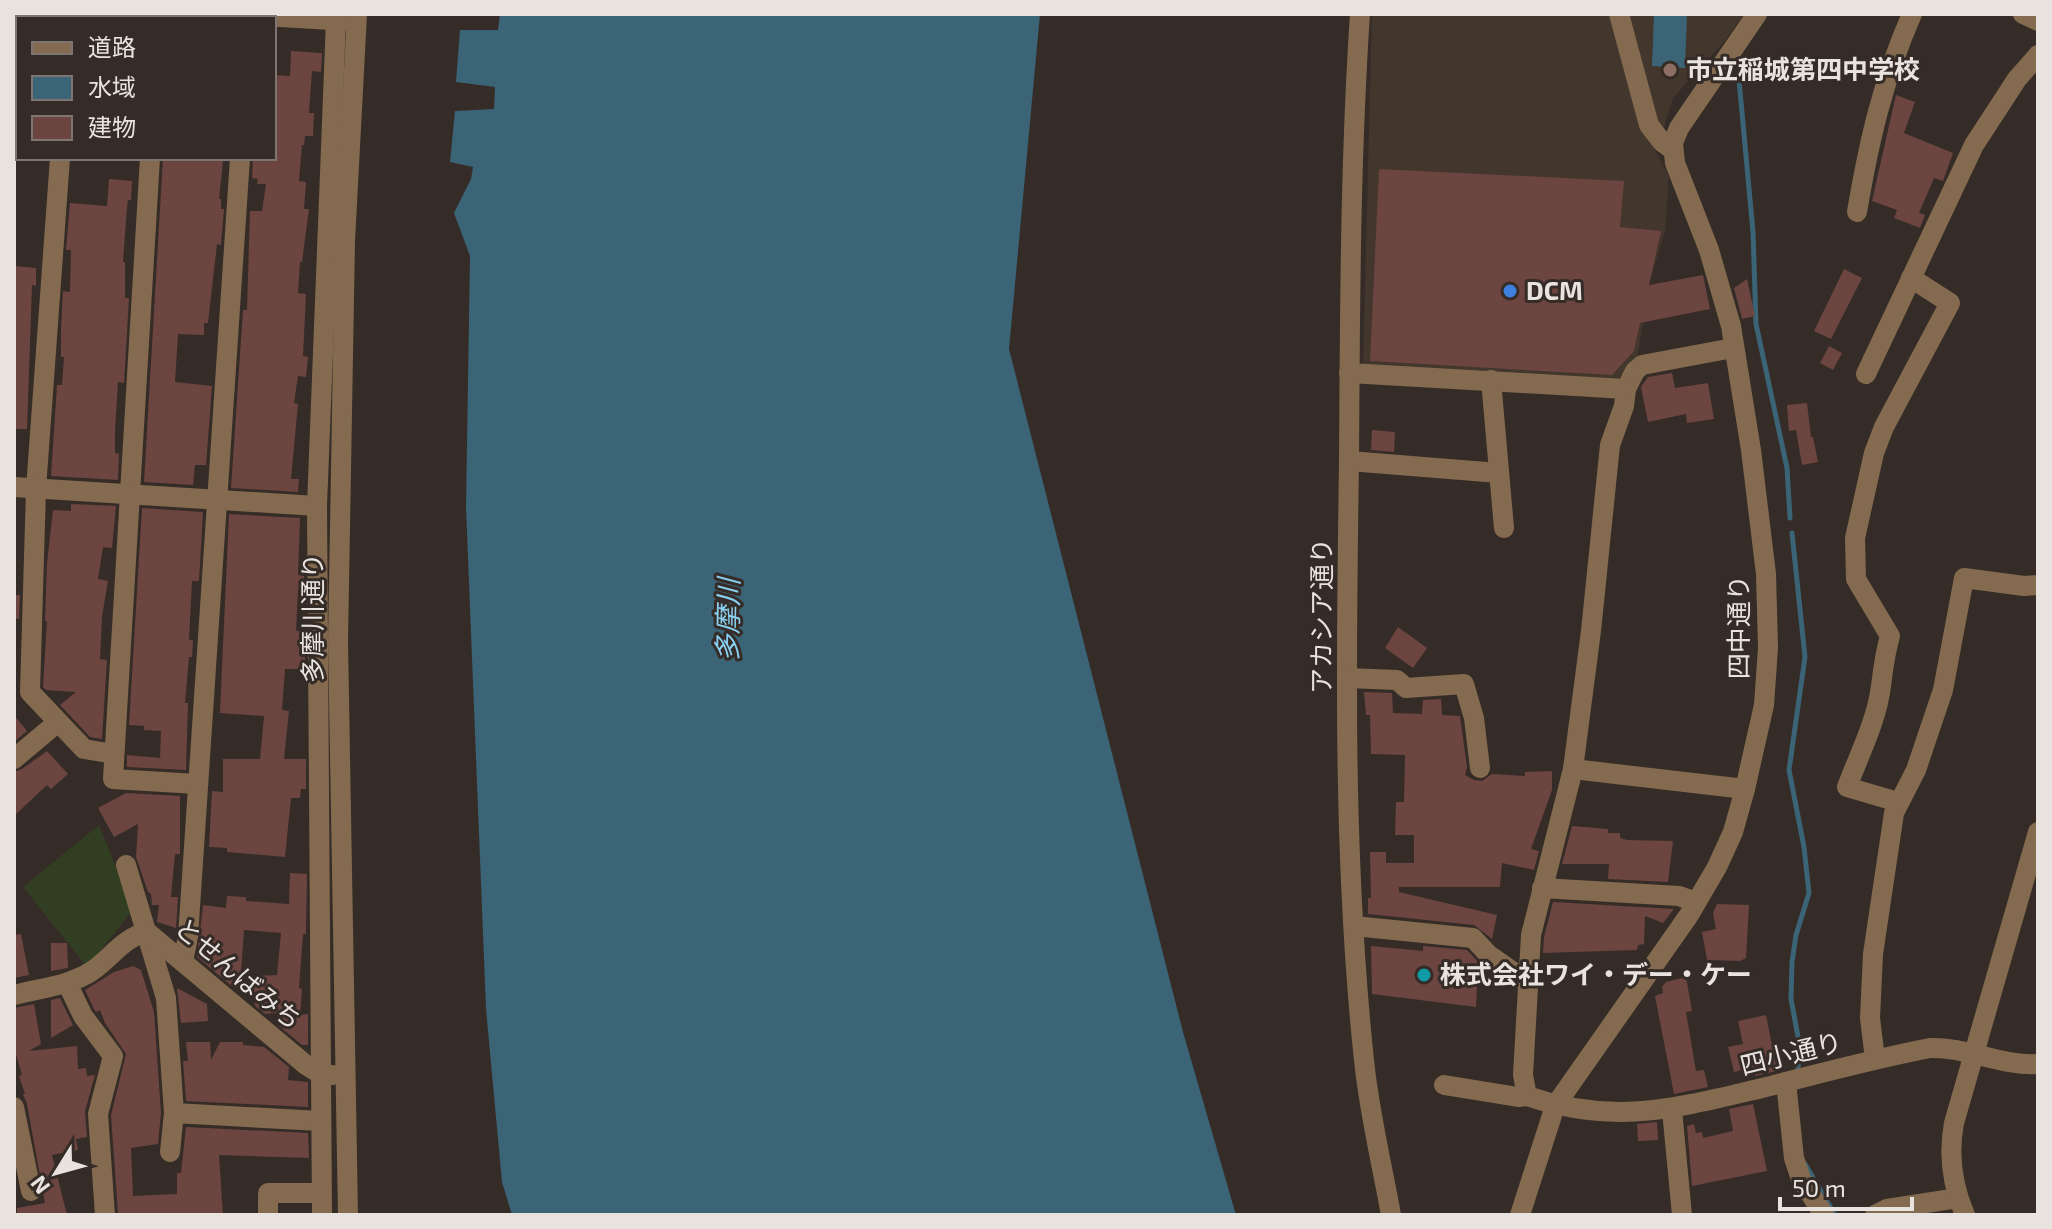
<svg xmlns="http://www.w3.org/2000/svg" width="2052" height="1229" font-family="'Exo 2','Noto Sans JP',sans-serif">
  <style>
    .built { fill: #43362d }
    .green { fill: #323e21 }
    .water { fill: #3b6477 }
    .lines { fill: none; stroke-linecap: round; stroke-linejoin: round }
    .stream { stroke: #3b6477; stroke-width: 5 }
    .building { fill: #6c4440 }
    .minor { stroke: #846b4f; stroke-width: 20 }
    .education-dot { fill: #8d6e63; stroke: #352c27; stroke-width: 3 }
    .shop-dot { fill: #3f7fe0; stroke: #352c27; stroke-width: 3 }
    .culture-dot { fill: #0f9aa8; stroke: #352c27; stroke-width: 3 }
    .labels { text-anchor: middle; stroke-width: 6; stroke-linejoin: round; paint-order: stroke }
    .poi-label { font-size: 26px; font-weight: bold; fill: #e9e3df; stroke: #352c27; text-anchor: start }
    .street-label { font-size: 26px; fill: #e9e3df; stroke: #352c27 }
    .water-label { font-size: 28px; font-style: italic; fill: #89d0f2; stroke: #352c27 }
  </style>
  <rect width="100%" height="100%" fill="#352c27"/>
  <!-- built -->
  <g class="built">
    <path d="M1372,14H1613L1646,132L1669,177L1665,231L1649,285L1637,360L1618,379L1363,365Z"/>
    <path d="M1628,14H1744L1723,43L1673,98L1664,127L1656,119Z"/>
  </g>
  <!-- green -->
  <path class="green" d="M99,825L133,910L87,967L23,887Z"/>
  <!-- water -->
  <g class="water">
    <path d="M500,14H1040L1009,349L1183,1032L1236,1215H512L502,1182L486,1009L466,507L470,256L454,213L471,179L473,167L450,162L455,111L494,109L495,87L456,82L460,30H498Z"/>
    <path d="M1654,14H1687L1685,68L1652,66Z"/>
  </g>
  <g class="lines">
    <!-- stream -->
    <g class="stream">
      <path d="M1739,80L1753,232L1756,324L1787,468L1790,518"/>
      <path d="M1792,533L1805,657L1789,770L1804,847L1809,893L1796,935L1792,962L1791,999L1799,1042L1798,1070"/>
      <path d="M1805,1164L1835,1215"/>
    </g>
  </g>
  <!-- building -->
  <g class="building">
    <path d="M291,51L322,53L321,72L312,71L309,113H314L313,136H305L304,145H302L299,181L306,182L304,209H309L302,262H300L298,293L306,294L303,356L308,357L306,377L298,376L294,403L298,404L291,479H299L298,492L231,488L243,310H247L250,211H262L266,184H257L258,179L252,178L253,158H274V75L290,76Z"/>
    <path d="M1896,95L1915,102L1904,133L1953,153L1943,181L1934,178L1919,213L1925,215L1920,228L1894,218L1897,210L1872,201Z"/>
    <path d="M163,158L223,161L219,199H221V209H224L221,245L217,244L208,323H204V335L178,334L175,382L212,386L206,465H195L193,485L144,482Z"/>
    <path d="M1379,169L1624,181L1620,227L1661,231L1649,285L1703,275L1710,309L1640,323L1634,351L1612,375L1370,361Z"/>
    <path d="M109,179L132,181L131,200H128L127,207L123,262H125V298H129L124,383L118,382L115,430V453L119,454L118,480L51,476L57,385H62L64,357H61V329L63,291L70,292L71,250H66L70,203L107,206Z"/>
    <path d="M14,266L36,268V286L32,285L27,429H14Z"/>
    <path d="M1844,269L1862,278L1831,339L1814,331Z"/>
    <path d="M1747,279L1755,316L1742,319L1734,288Z"/>
    <path d="M1829,346L1842,353L1833,370L1820,363Z"/>
    <path d="M1672,373L1675,388L1708,383L1714,419L1687,423L1686,414L1648,422L1641,387L1648,377Z"/>
    <path d="M1807,403L1811,437H1813L1818,462L1802,465L1796,430L1789,431L1787,405Z"/>
    <path d="M1372,430L1395,432L1394,452L1371,450Z"/>
    <path d="M71,504L116,506L112,548L103,547L98,579L108,581L102,617L100,659L107,660L102,739L90,737L60,705L76,692L46,690L43,687L47,621H45L47,564L53,510L71,511Z"/>
    <path d="M142,508L203,512L199,581H192L189,640H193L192,657H189L185,703H188L186,770L127,767V755L160,758L161,731L144,730V726L129,725Z"/>
    <path d="M229,514L300,518L298,575L304,576L305,590H298L296,631H305V669H285L282,710L289,711L284,759H306V789H301L300,798H291L285,857L227,852V848L209,847L212,791L223,792V759H260L264,716L220,713Z"/>
    <path d="M14,595H20L19,619L14,618Z"/>
    <path d="M1398,627L1427,648L1413,668L1385,648Z"/>
    <path d="M1364,692L1392,693L1393,713L1422,714L1423,700L1441,699L1442,715L1460,716L1467,767L1465,775L1474,780L1482,781L1492,774L1525,776V772L1552,771V790L1531,849L1539,851L1534,870L1502,863L1500,887H1399V892L1497,915L1492,939L1474,925L1368,914V898H1371L1370,852H1386V863H1414V835H1395L1396,802H1404L1405,755L1371,754L1370,715H1366Z"/>
    <path d="M14,715L27,731L14,742Z"/>
    <path d="M47,751L68,774L51,789L47,785L14,816V772L22,769Z"/>
    <path d="M126,793L180,796V854H175L171,897H178L176,928L157,922L159,905H152L151,894L148,892L136,857L138,824L114,837L98,808Z"/>
    <path d="M1572,826L1608,829V833H1620V838L1627,840L1673,841L1668,882L1608,879L1609,864H1562Z"/>
    <path d="M290,873L307,874L306,934H303L299,988L302,989L300,1015L308,1014V1045H302L279,1026L277,1013L265,1014L255,1006L252,976L277,975L281,933L244,930L240,987H233L197,957L203,905L226,908L227,896L246,897V901L289,904Z"/>
    <path d="M1553,902L1674,909L1663,923L1645,916L1644,944L1638,945L1637,950L1543,953L1544,937Z"/>
    <path d="M1717,904L1749,905L1746,958L1740,961L1707,960L1702,932L1716,929L1713,913Z"/>
    <path d="M21,934L29,975L14,978V935Z"/>
    <path d="M51,943H67L68,968L51,971Z"/>
    <path d="M1371,946L1423,951V946L1467,950L1478,962L1476,1007L1372,994Z"/>
    <path d="M133,966L141,970L154,1012L161,1113L158,1144L131,1148L133,1196L177,1194V1173H181L186,1127L308,1133L309,1158L219,1155L223,1215L118,1213L111,1115L126,1054L105,1023L100,1010L96,1012L94,1009L85,990L114,972Z"/>
    <path d="M1686,977L1692,1011L1686,1012L1696,1071L1704,1070L1708,1087L1674,1094L1655,996L1663,993L1662,987L1666,982Z"/>
    <path d="M177,988L207,1004L208,1021L181,1023Z"/>
    <path d="M60,998L73,1025L51,1038V1000Z"/>
    <path d="M34,1004L41,1044L29,1051L77,1046L78,1069L86,1068L87,1076L95,1075L85,1111L87,1137L76,1139L78,1150L52,1155L67,1215H17V1208L45,1203L27,1104L23,1094H25L19,1076L22,1075L14,1048V1008Z"/>
    <path d="M1766,1015L1777,1071L1755,1076L1753,1067L1734,1072L1728,1047L1743,1044L1738,1021Z"/>
    <path d="M186,1042H210L211,1060L220,1042H243V1045L264,1047L289,1067L288,1080L308,1082V1107L186,1101L183,1061H188Z"/>
    <path d="M1753,1104L1767,1171L1692,1186L1687,1126L1694,1124L1696,1133L1702,1132L1703,1138L1733,1131L1729,1109Z"/>
    <path d="M1657,1122L1658,1140L1638,1141L1637,1124Z"/>
  </g>
  <g class="lines">
    <!-- minor -->
    <g class="minor">
      <path d="M230,14L349,21"/>
      <path d="M1360,14C1350,163 1350,312 1349,462C1346,661 1343,862 1364,1060C1369,1112 1382,1164 1391,1215"/>
      <path d="M1619,14L1649,125L1662,142L1673,150"/>
      <path d="M2023,14L2038,21"/>
      <path d="M70,18L71,14"/>
      <path d="M160,18V14"/>
      <path d="M60,158L36,489L30,692L84,749L114,754"/>
      <path d="M150,158L113,779L197,784"/>
      <path d="M1857,212C1869,141 1883,80 1912,14"/>
      <path d="M1733,348L1642,365L1635,371L1626,389L1624,406L1610,445L1591,631L1573,769L1531,935L1523,1075L1527,1096C1614,1126 1677,1108 1762,1088C1818,1074 1873,1059 1930,1048C1967,1047 2000,1066 2038,1064"/>
      <path d="M1349,373L1626,389"/>
      <path d="M1866,374L1974,145L2017,79L2038,55"/>
      <path d="M1491,380L1504,528"/>
      <path d="M1349,461L1499,473"/>
      <path d="M14,487L317,506"/>
      <path d="M1347,678L1397,680L1406,688L1464,684L1474,718L1480,768"/>
      <path d="M14,759L58,722"/>
      <path d="M1573,769L1745,789"/>
      <path d="M1898,802L1847,787C1859,755 1877,720 1881,686C1883,669 1885,653 1890,636L1856,579L1855,538L1874,453L1884,427L1950,303L1911,278"/>
      <path d="M126,865L166,998L174,1113L170,1152"/>
      <path d="M1542,888L1679,896L1696,902"/>
      <path d="M1354,926L1473,938L1489,955L1526,981"/>
      <path d="M183,961L188,937L240,158"/>
      <path d="M67,983L83,1016L113,1056L98,1114L105,1215"/>
      <path d="M14,995C40,988 69,986 92,971C111,958 124,937 147,932L306,1065L322,1075H333"/>
      <path d="M1875,1059L1870,1018L1873,954L1894,813L1916,770L1943,690L1964,578L2024,586L2038,585"/>
      <path d="M1786,1082L1794,1158L1801,1179L1824,1215"/>
      <path d="M1444,1085L1518,1097L1527,1096"/>
      <path d="M14,1107L31,1191"/>
      <path d="M1672,1110L1682,1215"/>
      <path d="M174,1113L320,1121"/>
      <path d="M268,1215V1193H321"/>
      <path d="M322,1215L317,506L336,20"/>
      <path d="M348,1215L338,641L345,241L357,14"/>
      <path d="M1520,1215L1555,1106L1689,915L1717,867L1733,832L1745,789L1764,705L1768,648L1766,574L1751,450L1731,326L1709,250L1675,163L1673,143L1679,128L1757,14"/>
      <path d="M1875,1215L1887,1209L1958,1198"/>
      <path d="M1965,1215C1952,1185 1948,1155 1954,1123L2038,832"/>
    </g>
  </g>
  <!-- markers -->
  <circle class="education-dot" cx="1670" cy="70" r="8"/>
  <circle class="shop-dot" cx="1510" cy="291" r="8"/>
  <circle class="culture-dot" cx="1424" cy="975" r="8"/>
  <g class="labels">
    <!-- poi labels -->
    <g class="poi-label">
      <text x="1686" y="79">市立稲城第四中学校</text>
      <text x="1526" y="300">DCM</text>
      <text x="1440" y="984">株式会社ワイ・デー・ケー</text>
    </g>
    <!-- street labels -->
    <g class="street-label">
      <text transform="translate(1322 616) rotate(-90)" y="9">アカシア通り</text>
      <text transform="translate(313 618) rotate(-90)" y="9">多摩川通り</text>
      <text transform="translate(1739 627) rotate(-90)" y="9">四中通り</text>
      <text transform="translate(238 974) rotate(40)" y="9">とせんばみち</text>
      <text transform="translate(1791 1054) rotate(-14)" y="9">四小通り</text>
    </g>
    <!-- water labels -->
    <g class="water-label">
      <text transform="translate(728 620) rotate(-89)" y="10">多摩川</text>
    </g>
  </g>
  <!-- border -->
  <rect width="2052" height="1229" fill="none" stroke="#e9e3df" stroke-width="32"/>
  <!-- legend -->
  <rect x="16" y="16" width="260" height="144" fill="#352c27" stroke="#7d7571" stroke-width="2"/>
  <rect x="32" y="42" width="40" height="12" fill="#846b4f" stroke="#7d7571" stroke-width="2"/>
  <text x="88" y="56" font-size="24" fill="#e9e3df">道路</text>
  <rect x="32" y="76" width="40" height="24" fill="#3b6477" stroke="#7d7571" stroke-width="2"/>
  <text x="88" y="96" font-size="24" fill="#e9e3df">水域</text>
  <rect x="32" y="116" width="40" height="24" fill="#6c4440" stroke="#7d7571" stroke-width="2"/>
  <text x="88" y="136" font-size="24" fill="#e9e3df">建物</text>
  <!-- north arrow -->
  <g transform="translate(56 1173) rotate(233)" stroke="#352c27" stroke-width="6" paint-order="stroke">
  <path d="M0-6L14 30L0 20L-14 30Z" fill="#e9e3df"/>
  <text y="-12" font-size="22" font-weight="bold" text-anchor="middle" fill="#e9e3df">N</text>
  </g>
  <!-- scale -->
  <path d="M1780 1197v12h132v-12" fill="none" stroke="#e9e3df" stroke-width="4"/>
  <text x="1792" y="1197" font-size="24" fill="#e9e3df" stroke="#352c27" stroke-width="6" paint-order="stroke">50 m</text>
</svg>
